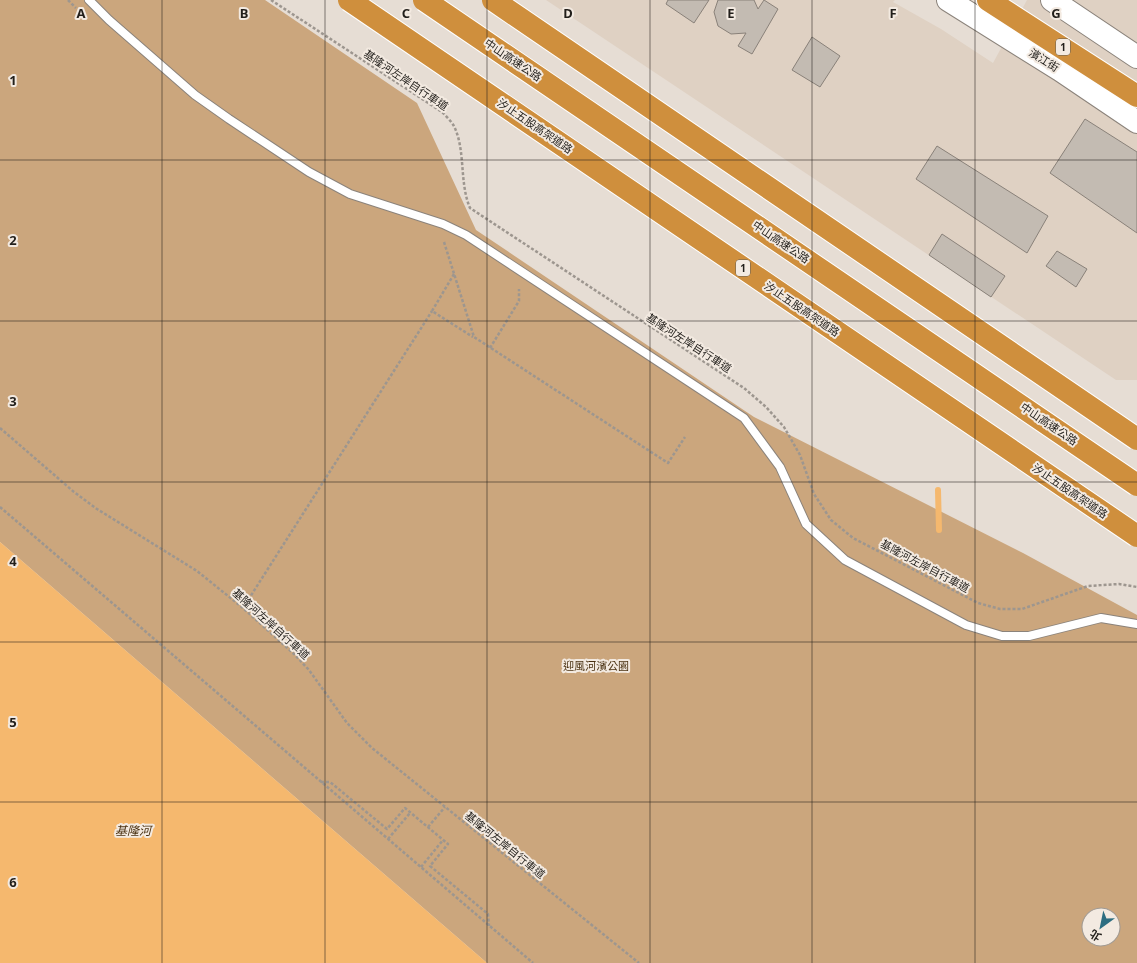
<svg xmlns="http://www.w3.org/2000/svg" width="1137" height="963" font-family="'Noto Sans','Noto Sans TC',sans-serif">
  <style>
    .built { fill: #dfd1c3 }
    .green { fill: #cba67d; fill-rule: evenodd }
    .water { fill: #f5b86e }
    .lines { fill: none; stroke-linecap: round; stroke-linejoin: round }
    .stream { stroke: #f5b86e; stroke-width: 6 }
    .building { fill: #c3bbb2; stroke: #898179 }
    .lane-casing { stroke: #8b837b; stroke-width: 10 }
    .secondary-casing { stroke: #8b837b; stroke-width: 24 }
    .highway-casing { stroke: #fff; stroke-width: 24 }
    .path { stroke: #9d968f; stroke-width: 2.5; stroke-dasharray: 3 2; stroke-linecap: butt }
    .lane { stroke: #fff; stroke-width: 8 }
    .secondary { stroke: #fff; stroke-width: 22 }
    .highway { stroke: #cf8f3d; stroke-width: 22 }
    .highway-bridge-casing { stroke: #fff; stroke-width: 24; stroke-linecap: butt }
    .highway-bridge { stroke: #cf8f3d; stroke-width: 22 }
    .grid { fill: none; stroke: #221f1b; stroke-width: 1; stroke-opacity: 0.55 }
    .labels { text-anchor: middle; stroke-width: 4; stroke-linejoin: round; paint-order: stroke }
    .shield { fill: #f3eae1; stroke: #615c56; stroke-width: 1 }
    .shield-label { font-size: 10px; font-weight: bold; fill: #221f1b }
    .street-label { font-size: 11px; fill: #221f1b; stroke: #f3eae1 }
    .park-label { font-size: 11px; fill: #4a3111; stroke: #f3eae1 }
    .water-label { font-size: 12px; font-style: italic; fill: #493011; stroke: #f3eae1 }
    .grid-label { font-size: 13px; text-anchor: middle; font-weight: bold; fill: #221f1b; stroke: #f3eae1; stroke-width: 4; stroke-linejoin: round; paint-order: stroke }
  </style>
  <rect width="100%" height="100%" fill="#e6ddd4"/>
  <!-- built -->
  <path class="built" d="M546,0H895L893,2L941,29L993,63L1027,0H1137V380H1116Z"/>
  <!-- green -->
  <path class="green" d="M0,0H265L417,103L476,230L754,417L1023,553L1137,615V963H487L0,542ZM1089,915H1113V939H1089Z"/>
  <!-- water -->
  <path class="water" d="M0,542L487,963H0Z"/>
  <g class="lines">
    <!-- stream -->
    <path class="stream" d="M938,490L939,530"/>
  </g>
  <!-- building -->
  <g class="building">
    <path d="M668,0H709L694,23L666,4Z"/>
    <path d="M718,0H754L758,9L764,0L778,9L752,54L738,46L746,33L731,34L718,26L714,12Z"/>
    <path d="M812,37L840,56L820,87L792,70Z"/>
    <path d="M1085,119L1137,152V233L1050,173Z"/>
    <path d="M937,146L1048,216L1027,253L916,179Z"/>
    <path d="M942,234L1005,276L991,297L929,255Z"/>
    <path d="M1057,251L1087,269L1076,287L1046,266Z"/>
  </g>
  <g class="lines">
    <defs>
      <path id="lane" d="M89,0L109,20L195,95L229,119L309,172L350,194L443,224L466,235L744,418L780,467L806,524L845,560L966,625L1002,636H1029L1101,618L1137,624"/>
      <g id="secondary">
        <path d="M948,0L1060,70L1137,122"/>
        <path d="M1052,0L1137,57"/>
      </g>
      <path id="highway" d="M988,0L1137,96"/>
    </defs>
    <!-- lane casing -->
    <use href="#lane" class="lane-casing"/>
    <!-- secondary casing -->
    <use href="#secondary" class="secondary-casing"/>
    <!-- highway casing -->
    <use href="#highway" class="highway-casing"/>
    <!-- path -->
    <g class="path">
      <path d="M68,0L76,8"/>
      <path d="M271,0L442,112C446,116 451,121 454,126C466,151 459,182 470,208L744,388L766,407L784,427L800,455L814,494L831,520L853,538L978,603L1000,609H1022L1088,586L1119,584L1137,587"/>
      <path d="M444,242L474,337L668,463L685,437"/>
      <path d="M454,274L432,311L473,337"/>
      <path d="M490,348L519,301V289"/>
      <path d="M0,428L74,492L97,509L197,571L243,608L294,654L309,670L347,723L372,748L639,963"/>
      <path d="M0,507L533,963"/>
      <path d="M243,608L432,311"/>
      <path d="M321,782H330L387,829L405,808L448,844L430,866L488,914L489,926"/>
      <path d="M428,827L445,807"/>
      <path d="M388,839L410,813"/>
      <path d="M421,867L443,840"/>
    </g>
    <!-- lane -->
    <use href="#lane" class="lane"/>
    <!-- secondary -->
    <use href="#secondary" class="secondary"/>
    <!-- highway -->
    <use href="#highway" class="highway"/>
    <defs>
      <g id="highway-bridge">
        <path d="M349,0L1137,536"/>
        <path d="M424,0L1137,485"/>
        <path d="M493,0L1137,439"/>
      </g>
    </defs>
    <!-- highway-bridge casing -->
    <use href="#highway-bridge" class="highway-bridge-casing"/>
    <!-- highway-bridge -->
    <use href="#highway-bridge" class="highway-bridge"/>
  </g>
  <!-- grid -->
  <path class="grid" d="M162,0V963M325,0V963M487,0V963M650,0V963M812,0V963M975,0V963M0,160H1137M0,321H1137M0,482H1137M0,642H1137M0,802H1137"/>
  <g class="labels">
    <!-- shield labels -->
    <g class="shield">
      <rect x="1056" y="39" width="14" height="16" rx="3"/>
      <rect x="736" y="260" width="14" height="16" rx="3"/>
    </g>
    <g class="shield-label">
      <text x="1063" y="51">1</text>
      <text x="743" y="272">1</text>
    </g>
    <!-- street labels -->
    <g class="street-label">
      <text transform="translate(513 60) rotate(34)" y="4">中山高速公路</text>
      <text transform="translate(1044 60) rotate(32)" y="4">濱江街</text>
      <text transform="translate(406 80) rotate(34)" y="4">基隆河左岸自行車道</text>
      <text transform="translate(535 126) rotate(34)" y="4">汐止五股高架道路</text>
      <text transform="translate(781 242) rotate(34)" y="4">中山高速公路</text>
      <text transform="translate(802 309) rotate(34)" y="4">汐止五股高架道路</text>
      <text transform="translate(689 343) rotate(33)" y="4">基隆河左岸自行車道</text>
      <text transform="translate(1049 424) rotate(34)" y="4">中山高速公路</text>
      <text transform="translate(1070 491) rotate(34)" y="4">汐止五股高架道路</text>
      <text transform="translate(925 566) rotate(28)" y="4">基隆河左岸自行車道</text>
      <text transform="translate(271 624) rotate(42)" y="4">基隆河左岸自行車道</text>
      <text transform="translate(505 845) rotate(39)" y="4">基隆河左岸自行車道</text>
    </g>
    <!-- park labels -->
    <g class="park-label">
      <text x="596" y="670">迎風河濱公園</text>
    </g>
    <!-- water labels -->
    <g class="water-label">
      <text x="133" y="835">基隆河</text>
    </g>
  </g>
  <g class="grid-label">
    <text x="81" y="18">A</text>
    <text x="244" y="18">B</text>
    <text x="406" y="18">C</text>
    <text x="568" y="18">D</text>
    <text x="731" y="18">E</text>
    <text x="893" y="18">F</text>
    <text x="1056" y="18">G</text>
    <text x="13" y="85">1</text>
    <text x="13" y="245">2</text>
    <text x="13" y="406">3</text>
    <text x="13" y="566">4</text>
    <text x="13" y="727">5</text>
    <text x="13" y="887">6</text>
  </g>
  <!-- north arrow -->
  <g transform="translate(1101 927) rotate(213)"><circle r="19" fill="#f3eae1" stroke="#9f9992"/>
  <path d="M0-3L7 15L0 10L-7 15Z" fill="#2d6e81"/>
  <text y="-6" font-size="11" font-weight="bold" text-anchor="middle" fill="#221f1b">北</text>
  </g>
</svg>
